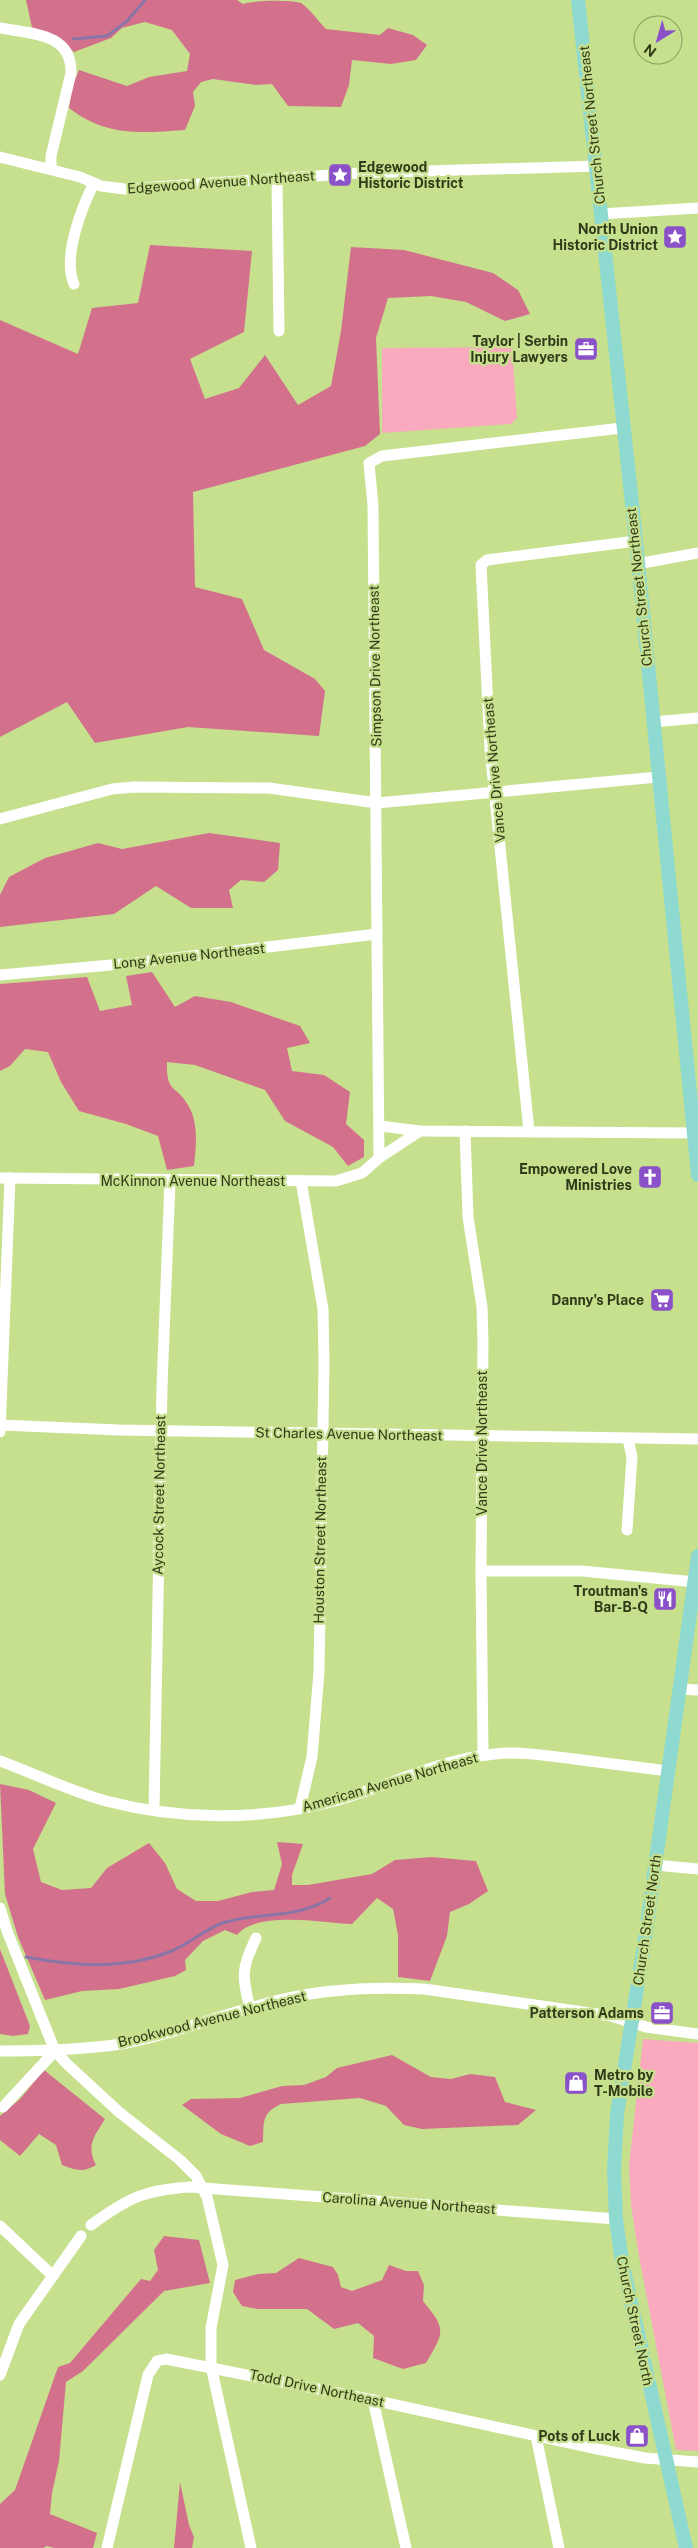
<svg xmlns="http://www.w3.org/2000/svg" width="698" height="2548" font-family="'Public Sans',sans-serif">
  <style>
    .green { fill: #faaabe }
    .forest { fill: #d3718d }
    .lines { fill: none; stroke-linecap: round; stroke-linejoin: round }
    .stream { stroke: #8b75a6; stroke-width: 3 }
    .minor { stroke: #fff; stroke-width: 11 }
    .major { stroke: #8edad0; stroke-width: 14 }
    .labels { text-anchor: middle; stroke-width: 4.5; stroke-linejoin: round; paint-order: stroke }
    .street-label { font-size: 14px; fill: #303a18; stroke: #c6e08e }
    .poi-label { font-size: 14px; font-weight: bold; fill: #303a18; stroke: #c6e08e; text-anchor: end }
  </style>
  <rect width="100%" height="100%" fill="#c6e08e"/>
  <!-- green -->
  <g class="green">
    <path d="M512,347L517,418L511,424L382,433V348Z"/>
    <path d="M643,2039L698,2043V2451L676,2450L638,2251L631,2205L629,2165Z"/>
  </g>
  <!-- forest -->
  <g class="forest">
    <path d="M26,0H237L243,4C255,0 290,0 301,3C310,9 318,21 326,29L380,35L388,28L413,35L427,45L416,60L391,64L352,60L349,85L341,107L288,106L272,84L256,85L213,79L201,82L193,92L195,106L185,130C140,133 107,137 69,108L72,87L79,70L127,86L149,77L187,71L190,54L172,30L145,22L122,28L111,38L74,52L59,38L33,32Z"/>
    <path d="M150,245L252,251L244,332L190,359L205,399L239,388L265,355L298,405L331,386L341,331L351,247L404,250L493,273L518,290L530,314L505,321L466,302L431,296L388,298L376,338L380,434L365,446L193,492L195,587L242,599L264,650L315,679L325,691L319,736L188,727L95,743L67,702L0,737V320L78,354L92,308L138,303Z"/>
    <path d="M209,833L280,843L278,870L264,882L241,880L229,890L233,908H191L156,886L114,914L0,927V895L9,877L45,858L98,843L122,849Z"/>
    <path d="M152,972L175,1007L195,996L231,1002L300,1026L310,1043L287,1048L292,1071L324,1075L350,1092L346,1124L364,1140V1157L348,1166L333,1147L285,1121L265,1090L195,1065L167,1062C166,1094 176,1084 188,1105C199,1123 196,1146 194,1166L167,1170L158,1136L126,1124L79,1111L61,1082L48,1052L25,1049L10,1066L0,1071V984L87,977L100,1011L132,1005L126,976Z"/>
    <path d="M0,1784L29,1790L56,1803L33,1849L41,1882L62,1890L91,1888L107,1868L149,1843L165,1863L177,1889L196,1901H218L252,1892L274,1890L282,1864L277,1842L303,1844L292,1875V1885H308L372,1874L395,1860L431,1857L476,1861L488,1891L469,1904L450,1912L447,1936L430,1981L398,1977V1935L393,1909L377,1898L352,1924C323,1923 258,1910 237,1935L225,1930L203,1941L185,1960L186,1970L175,1976L119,1989L82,1991L45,2000L18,1937L5,1894Z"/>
    <path d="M0,1949L30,2026L28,2034L13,2036L0,2034Z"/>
    <path d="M392,2055L431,2077L451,2079L470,2074L495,2077L505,2102L536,2110L518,2125L422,2129L404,2125L386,2106L360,2098L281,2104C261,2113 264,2123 263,2142L250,2146L221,2134L182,2105L191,2099L240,2098L282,2086L304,2085L326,2077L337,2068Z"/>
    <path d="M44,2070L105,2119C94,2137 86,2145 96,2165C83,2173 75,2170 62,2165L56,2145L39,2134L20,2156L0,2140V2116L20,2099Z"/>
    <path d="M164,2236L199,2240L210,2283L164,2291L83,2371L66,2382L59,2461L52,2493L50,2514L97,2533L93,2548H54L47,2546L43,2548H0V2504L15,2490L58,2367L70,2363L141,2279L150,2281L158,2270L154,2250Z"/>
    <path d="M299,2258L333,2267L338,2275L341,2287L352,2291L382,2280L389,2265L406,2271H418L424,2285L423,2301C447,2330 444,2332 426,2363L403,2369L373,2358L374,2336L358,2323L334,2329L307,2309H258L242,2306L233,2292L235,2280L258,2274L276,2273Z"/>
    <path d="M180,2482L189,2525L194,2537L192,2548H174Z"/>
  </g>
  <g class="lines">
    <!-- stream -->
    <g class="stream">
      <path d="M73,39L107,36L127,21L145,0"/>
      <path d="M26,1957C74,1966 123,1970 169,1952C187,1946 202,1931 220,1924C256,1911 297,1920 330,1898"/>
    </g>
    <!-- minor -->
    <g class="minor">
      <path d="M0,28C30,34 72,32 71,73L51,156V169"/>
      <path d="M0,157L80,177L101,186L125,189L360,173L597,166"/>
      <path d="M277,179L279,331"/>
      <path d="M601,214L698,208"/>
      <path d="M74,284C62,257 82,207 94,183"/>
      <path d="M637,564L698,553"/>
      <path d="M653,722L698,718"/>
      <path d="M0,819L112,789L134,787L269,788L377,803L658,777"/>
      <path d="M0,975L133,963L377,934"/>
      <path d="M380,1126L420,1131L693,1133"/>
      <path d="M465,1131L468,1217L482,1307L483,1341L481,1571L483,1755"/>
      <path d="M529,1131L490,749L481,565L487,560L636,541"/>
      <path d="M379,1158L420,1131"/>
      <path d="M0,1178L336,1181L362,1173L379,1158L373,506L369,463L382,456L622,428"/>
      <path d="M0,1425L119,1430L698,1439"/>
      <path d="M0,1432L10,1178"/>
      <path d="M627,1530L632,1457L628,1439"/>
      <path d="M481,1571H582L695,1582"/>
      <path d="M679,1689L698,1690"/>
      <path d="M0,1761C35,1774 70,1791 106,1801C179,1820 258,1821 331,1802C386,1788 438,1759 495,1754C521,1751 548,1756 574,1759C605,1763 637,1767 668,1771"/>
      <path d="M300,1808L312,1757L319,1672L324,1363L323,1309L301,1181"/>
      <path d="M154,1810L162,1387L170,1181"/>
      <path d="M655,1865L698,1869"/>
      <path d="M0,1908L7,1931L55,2051L67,2064L119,2112L180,2160L196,2176L207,2197L223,2265L211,2328V2366L251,2548"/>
      <path d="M250,2009C242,1975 241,1969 256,1938"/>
      <path d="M0,2051C40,2051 81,2050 121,2044C178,2034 232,2010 289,1998C333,1988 379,1987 424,1989L611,2016L646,2027L698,2034"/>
      <path d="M3,2107L55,2051"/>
      <path d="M91,2225C128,2198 144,2190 190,2187L616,2219"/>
      <path d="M0,2226L53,2276"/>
      <path d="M0,2375L19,2324L81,2236"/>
      <path d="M373,2400L406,2548"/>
      <path d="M536,2436L559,2548"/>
      <path d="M107,2548L148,2375L157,2361L166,2359L373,2400L592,2448L645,2458L698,2462"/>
    </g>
    <!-- major -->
    <g class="major">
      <path d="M578,0L636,541L698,1175"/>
      <path d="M686,2548L622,2262L616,2219L614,2170L617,2114L645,1939L698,1556"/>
    </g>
  </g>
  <!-- icons -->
  <defs>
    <symbol id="sight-square" viewBox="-11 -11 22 22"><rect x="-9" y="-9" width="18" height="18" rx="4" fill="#8a51c8" stroke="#c6e08e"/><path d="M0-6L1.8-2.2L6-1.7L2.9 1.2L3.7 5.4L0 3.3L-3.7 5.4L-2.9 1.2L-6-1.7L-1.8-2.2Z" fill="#fff"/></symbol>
    <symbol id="office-square" viewBox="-11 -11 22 22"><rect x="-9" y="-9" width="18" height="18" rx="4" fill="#8a51c8" stroke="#c6e08e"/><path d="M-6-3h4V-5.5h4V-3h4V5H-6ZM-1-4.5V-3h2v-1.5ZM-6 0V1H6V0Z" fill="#fff"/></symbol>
    <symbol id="church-square" viewBox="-11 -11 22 22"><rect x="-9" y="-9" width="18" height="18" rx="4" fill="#8a51c8" stroke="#c6e08e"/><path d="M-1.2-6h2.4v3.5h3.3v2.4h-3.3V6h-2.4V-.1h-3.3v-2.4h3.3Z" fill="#fff"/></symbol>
    <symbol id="supermarket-square" viewBox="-11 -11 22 22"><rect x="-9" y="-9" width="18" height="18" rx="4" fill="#8a51c8" stroke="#c6e08e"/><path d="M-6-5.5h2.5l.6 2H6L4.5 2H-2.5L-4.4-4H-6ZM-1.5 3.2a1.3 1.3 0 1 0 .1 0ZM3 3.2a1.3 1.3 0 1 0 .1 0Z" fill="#fff"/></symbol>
    <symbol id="restaurant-square" viewBox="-11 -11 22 22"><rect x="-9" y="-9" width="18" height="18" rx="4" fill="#8a51c8" stroke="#c6e08e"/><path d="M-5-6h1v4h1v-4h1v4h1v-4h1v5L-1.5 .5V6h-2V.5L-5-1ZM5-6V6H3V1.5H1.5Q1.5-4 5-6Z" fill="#fff"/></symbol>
    <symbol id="shop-square" viewBox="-11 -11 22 22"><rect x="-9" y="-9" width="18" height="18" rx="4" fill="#8a51c8" stroke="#c6e08e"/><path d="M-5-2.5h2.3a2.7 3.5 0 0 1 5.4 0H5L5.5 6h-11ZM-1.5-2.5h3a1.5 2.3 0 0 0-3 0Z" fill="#fff"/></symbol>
  </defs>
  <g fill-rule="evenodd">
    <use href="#sight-square" x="326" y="161" width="28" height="28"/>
    <use href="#sight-square" x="661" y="223" width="28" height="28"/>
    <use href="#office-square" x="572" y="335" width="28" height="28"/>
    <use href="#church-square" x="636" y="1163" width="28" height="28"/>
    <use href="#supermarket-square" x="648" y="1286" width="28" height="28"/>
    <use href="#restaurant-square" x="651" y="1585" width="28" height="28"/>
    <use href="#office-square" x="648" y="1999" width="28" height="28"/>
    <use href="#shop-square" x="562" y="2069" width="28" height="28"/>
    <use href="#shop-square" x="623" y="2422" width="28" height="28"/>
  </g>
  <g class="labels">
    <!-- street labels -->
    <g class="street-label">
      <text transform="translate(592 125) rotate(-96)" y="5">Church Street Northeast</text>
      <text transform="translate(221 182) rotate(-4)" y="5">Edgewood Avenue Northeast</text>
      <text transform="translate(639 587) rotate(-96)" y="5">Church Street Northeast</text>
      <text transform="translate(375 666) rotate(-91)" y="5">Simpson Drive Northeast</text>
      <text transform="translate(494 770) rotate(-95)" y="5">Vance Drive Northeast</text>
      <text transform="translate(189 956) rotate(-6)" y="5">Long Avenue Northeast</text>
      <text x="193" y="1186">McKinnon Avenue Northeast</text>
      <text transform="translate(349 1434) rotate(1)" y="5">St Charles Avenue Northeast</text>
      <text transform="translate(482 1443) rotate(-90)" y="5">Vance Drive Northeast</text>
      <text transform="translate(159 1495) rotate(-89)" y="5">Aycock Street Northeast</text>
      <text transform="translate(320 1540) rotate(-89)" y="5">Houston Street Northeast</text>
      <text transform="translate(390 1782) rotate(-16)" y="5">American Avenue Northeast</text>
      <text transform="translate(647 1920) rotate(-82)" y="5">Church Street North</text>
      <text transform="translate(212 2019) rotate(-14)" y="5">Brookwood Avenue Northeast</text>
      <text transform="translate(409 2203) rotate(4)" y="5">Carolina Avenue Northeast</text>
      <text transform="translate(635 2321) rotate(78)" y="5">Church Street North</text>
      <text transform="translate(317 2388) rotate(12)" y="5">Todd Drive Northeast</text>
    </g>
    <!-- poi labels -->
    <g class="poi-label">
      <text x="358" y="172" text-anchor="start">Edgewood<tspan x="358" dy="16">Historic District</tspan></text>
      <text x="658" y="234">North Union<tspan x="658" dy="16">Historic District</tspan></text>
      <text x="568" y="346">Taylor | Serbin<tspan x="568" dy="16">Injury Lawyers</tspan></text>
      <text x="632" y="1174">Empowered Love<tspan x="632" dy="16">Ministries</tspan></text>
      <text x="644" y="1305">Danny's Place</text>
      <text x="648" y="1596">Troutman's<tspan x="648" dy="16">Bar-B-Q</tspan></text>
      <text x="644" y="2018">Patterson Adams</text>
      <text x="594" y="2080" text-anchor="start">Metro by<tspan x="594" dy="16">T-Mobile</tspan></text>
      <text x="620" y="2441">Pots of Luck</text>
    </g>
  </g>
  <!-- north arrow -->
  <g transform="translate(658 40) rotate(217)"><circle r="24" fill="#c6e08e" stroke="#8a9e5f"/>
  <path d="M0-4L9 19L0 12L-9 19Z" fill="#8a51c8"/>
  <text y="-8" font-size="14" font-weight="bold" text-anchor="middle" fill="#303a18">N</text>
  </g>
</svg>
